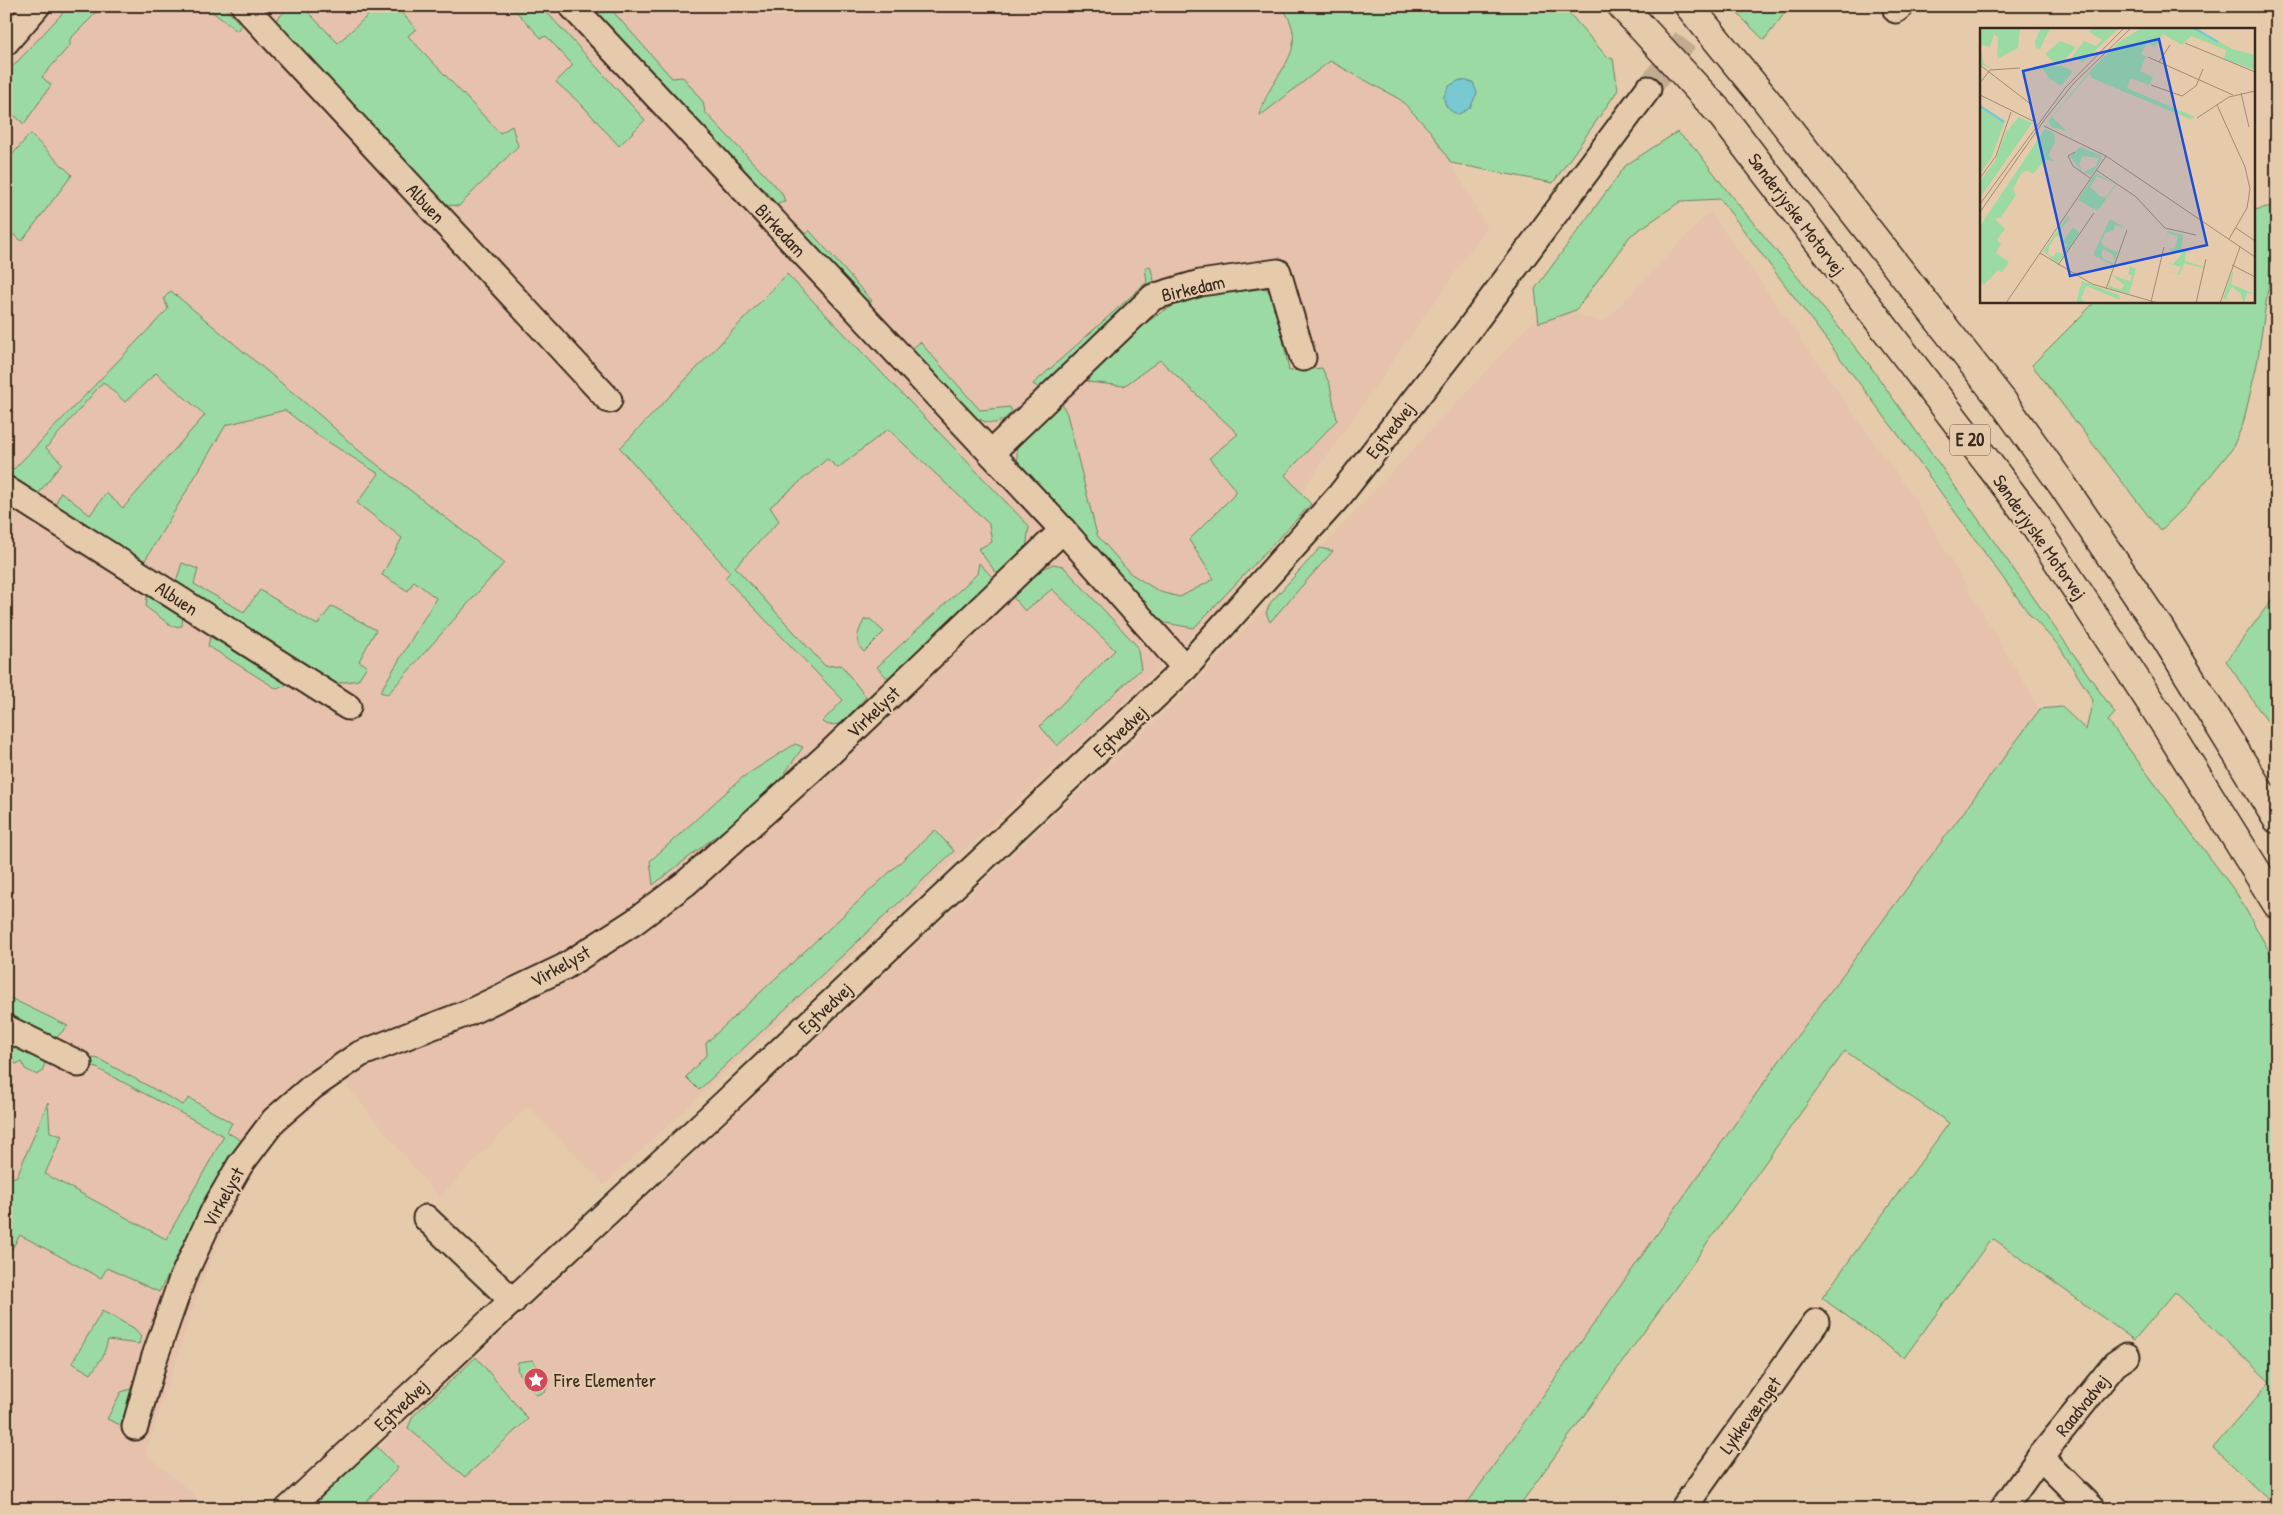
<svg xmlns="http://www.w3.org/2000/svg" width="2283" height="1515" font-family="'Patrick Hand',sans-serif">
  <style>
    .built { fill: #e6c2ac }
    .green { fill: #9cdaa3; stroke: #6c8260 }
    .water { fill: #78c9d2; stroke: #60898a }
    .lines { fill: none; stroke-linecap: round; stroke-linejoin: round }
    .minor-tunnel { stroke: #c3ab90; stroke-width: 25; stroke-dasharray: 25 12; stroke-linecap: butt }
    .minor-casing { stroke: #3b2a1e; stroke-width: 29 }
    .highway-casing { stroke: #3b2a1e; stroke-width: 31 }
    .minor { stroke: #e5cbac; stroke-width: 25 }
    .highway { stroke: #e5cbac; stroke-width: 28 }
    .labels { text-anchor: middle; stroke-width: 4; stroke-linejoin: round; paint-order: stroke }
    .shield { fill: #e5cbac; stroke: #6e5a49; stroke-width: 1 }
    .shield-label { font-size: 18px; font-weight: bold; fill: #3b2a1e }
    .street-label { font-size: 19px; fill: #3b2a1e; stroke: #e5cbac }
    .poi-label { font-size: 19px; fill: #3b2a1e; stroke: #e5cbac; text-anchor: start }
    .inset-river { fill: none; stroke: #78c9d2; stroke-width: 2.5 }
    .inset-road { fill: none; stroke: #a18b73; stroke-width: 1 }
    .view { fill: #1d4ed8; fill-opacity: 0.15; stroke: #1d4ed8; stroke-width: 2.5 }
    .inset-edge { fill: none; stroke: #3b2a1e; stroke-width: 2.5 }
  </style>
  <rect width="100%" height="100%" fill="#e5cbac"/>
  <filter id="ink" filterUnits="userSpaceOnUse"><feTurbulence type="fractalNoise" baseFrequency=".02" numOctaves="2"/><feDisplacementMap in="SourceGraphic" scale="10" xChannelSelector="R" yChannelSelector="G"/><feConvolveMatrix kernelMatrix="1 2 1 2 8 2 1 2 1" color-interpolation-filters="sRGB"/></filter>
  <g filter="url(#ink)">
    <!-- built -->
    <g class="built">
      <path d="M6,6H1281L1291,20L1294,35L1286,67L1262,102L1260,116L1330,61L1401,100L1431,132L1451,163L1487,227L1222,606L1136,691L604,1185L528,1106L439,1198L343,1081L257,1158L203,1278L146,1453L210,1509H6Z"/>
      <path d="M1710,211L1916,501L2040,709L1792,1043L1463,1509H314L1187,691L1546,307L1604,322Z"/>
    </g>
    <!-- green -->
    <g class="green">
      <path d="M69,6H103L70,39V45L42,77L51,85L24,124L6,108V74Z"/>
      <path d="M205,6H223L241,25L237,31Z"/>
      <path d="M291,6H302L338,43L378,6H396L416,29L408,36L500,133L512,126L518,146L459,206L439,204L274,26L277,19Z"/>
      <path d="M511,6H541L645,120L619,146L583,106L556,82L573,65L546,36L541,38Z"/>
      <path d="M591,6H608L672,78L683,77L703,102L705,112L782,193L785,202L773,205Z"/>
      <path d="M1281,6H1563L1607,57L1613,59L1618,90L1553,183L1451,163L1431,132L1401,100L1330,61L1260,116C1267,74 1316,53 1281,6Z"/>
      <path d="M1736,6H1790L1764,40L1733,9Z"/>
      <path d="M1677,132L1695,148L1728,192L1868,363L2115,713L2108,721L2237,894L2277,965V1508L2213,1448L2270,1382L2175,1292L2134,1340L1994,1239L1989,1242L1904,1358L1822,1298L1949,1123L1845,1051L1517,1509H1463L1792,1043L2040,709L2062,707L2086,730L2093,700L2059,646L2030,615L1915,457L1720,199L1681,201L1630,236L1576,310L1539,323L1535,289L1626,165Z"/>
      <path d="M30,134L72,175L22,241L6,229V162Z"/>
      <path d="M2277,205V228L2257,364L2243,424L2232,449L2185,507L2160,531L2032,365L2096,301H2254V210Z"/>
      <path d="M809,230L872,301L866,306L804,237Z"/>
      <path d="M1150,266L1154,280L1152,290L1044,386L1039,388L1033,384L1147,282L1145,268Z"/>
      <path d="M787,274L1029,526L1026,549L998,575L978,549L992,542L989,524L888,429L838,468L827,459L770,507L779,521L735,567L825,666L841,665L866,697L841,724L829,725L822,722L843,700L725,578L730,572L620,448Z"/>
      <path d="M1265,287L1276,302L1289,371L1322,368L1330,385L1337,420L1285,475L1311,504L1194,628L1160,622L1018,465L1016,442L1062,404L1067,414L1097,535L1130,573L1160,592L1180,597L1214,579L1189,540L1237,492L1209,458L1238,434L1160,360L1124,386L1088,382L1089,373C1115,350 1140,323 1171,307C1200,293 1233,289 1265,287Z"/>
      <path d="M171,291L322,417L357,449L504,563L388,694L380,692L436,598L414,581L408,591L382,575L402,538L357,503L379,474L314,433L285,410L226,425L144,562L55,505L61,492L90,515L106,493L123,508L205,415L156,373L125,402L103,382L46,448L62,463L38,494L6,475V465L14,469L168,309L164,298Z"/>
      <path d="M920,342L980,410L1010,407L1012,412C999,425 993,426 977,418L912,349Z"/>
      <path d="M1320,548L1333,551L1270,622L1266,613L1271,602Z"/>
      <path d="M182,563L198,569L194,584L244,612L260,590L317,625L332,606L376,630L359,661L367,666L358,680L332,684L176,582Z"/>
      <path d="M979,563L994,579L889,677H886L877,667L977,574Z"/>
      <path d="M1053,564L1063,566L1137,646L1141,669L1057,746L1040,726L1115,650L1052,589L1025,611L1011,595L1039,571Z"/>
      <path d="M2277,593V736L2226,661Z"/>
      <path d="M147,596L183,614L182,626L173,627L146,607Z"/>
      <path d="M870,619L884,632L864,652C853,641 858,633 864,620Z"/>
      <path d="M210,637L287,677L288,684L277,689L208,646Z"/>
      <path d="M795,744L803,747L780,780L739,818L653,885L650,861L743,777Z"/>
      <path d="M935,830L954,851L699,1090L686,1077L707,1054L706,1043Z"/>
      <path d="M6,996L68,1026L56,1038L6,1014Z"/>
      <path d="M6,1039L43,1057L45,1063L42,1072L37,1075L25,1069L22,1062L15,1064L12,1058L6,1061Z"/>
      <path d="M93,1058L99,1059L183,1105L189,1098L232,1123L227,1132L242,1141L159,1292L107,1268L101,1278L20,1235L6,1259V1181L17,1176L48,1102L50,1132L62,1136L45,1174L166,1239L224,1136L89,1064Z"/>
      <path d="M102,1311L134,1328L141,1336L139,1344L108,1340L103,1356L91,1374L72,1363Z"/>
      <path d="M476,1357L528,1419L465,1477L408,1428L413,1416Z"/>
      <path d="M532,1360L550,1381L545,1392L536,1395L517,1370L518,1362Z"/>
      <path d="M134,1388L125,1427L107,1419L121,1392Z"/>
      <path d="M376,1446L398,1468L359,1509H309Z"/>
    </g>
    <!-- water -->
    <path class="water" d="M1460,80L1473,82L1477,93L1470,108L1459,114C1449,112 1444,106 1444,96L1449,86Z"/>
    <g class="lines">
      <!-- minor-tunnel -->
      <path class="minor-tunnel" d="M1648,89L1711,6"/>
      <defs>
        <g id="minor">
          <path d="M244,6L609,400"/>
          <path d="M572,6L1063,530L1185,668"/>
          <path d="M1896,10L1901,6"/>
          <path d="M6,42L37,6"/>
          <path d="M991,453L1153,297L1200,283L1278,272L1303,358"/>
          <path d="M6,489L348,707"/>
          <path d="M6,1028L79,1064"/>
          <path d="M426,1218L513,1301"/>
          <path d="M135,1427L154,1359L182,1279L214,1210L240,1165L274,1120L312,1087L360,1054L470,1012L564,967L634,922L686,883L830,753L1063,530"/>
          <path d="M2040,1457L2092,1509"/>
          <path d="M288,1509L711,1116L1185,668L1340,495L1458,344L1648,89"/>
          <path d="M1683,1509L1816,1322"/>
          <path d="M2003,1509L2040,1457L2115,1364L2127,1356"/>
        </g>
        <g id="highway">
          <path d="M1622,6L1720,113L2027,514L2161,718L2277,904"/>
          <path d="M1689,6L1766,100L2003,402L2061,483L2160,629L2277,819"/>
        </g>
      </defs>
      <!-- minor casing -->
      <use href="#minor" class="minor-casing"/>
      <!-- highway casing -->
      <use href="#highway" class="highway-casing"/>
      <!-- minor -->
      <use href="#minor" class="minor"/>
      <!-- highway -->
      <use href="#highway" class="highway"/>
    </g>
  </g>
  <!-- icons -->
  <defs>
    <symbol id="sight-disc" viewBox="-11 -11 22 22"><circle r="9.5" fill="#d1495b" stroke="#e5cbac"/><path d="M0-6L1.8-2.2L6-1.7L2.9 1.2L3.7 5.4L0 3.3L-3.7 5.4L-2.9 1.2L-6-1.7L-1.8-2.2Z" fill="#fff"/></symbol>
  </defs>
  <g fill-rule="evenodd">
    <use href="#sight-disc" x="522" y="1366" width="28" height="28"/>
  </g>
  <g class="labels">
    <!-- shield labels -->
    <rect class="shield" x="1950" y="424.5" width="40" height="31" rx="4"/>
    <g class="shield-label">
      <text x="1970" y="446">E 20</text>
    </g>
    <!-- street labels -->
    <g class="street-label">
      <text transform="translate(426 203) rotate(47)" y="7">Albuen</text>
      <text transform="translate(1797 214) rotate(53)" y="7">Sønderjyske Motorvej</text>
      <text transform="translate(781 230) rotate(47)" y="7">Birkedam</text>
      <text transform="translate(1193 288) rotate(-13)" y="7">Birkedam</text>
      <text transform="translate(1390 430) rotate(-52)" y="7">Egtvedvej</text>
      <text transform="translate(2040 537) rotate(55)" y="7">Sønderjyske Motorvej</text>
      <text transform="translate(177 598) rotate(33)" y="7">Albuen</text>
      <text transform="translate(873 712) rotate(-44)" y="7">Virkelyst</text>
      <text transform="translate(1120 731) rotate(-43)" y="7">Egtvedvej</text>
      <text transform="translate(560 966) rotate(-29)" y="7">Virkelyst</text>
      <text transform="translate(825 1008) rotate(-43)" y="7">Egtvedvej</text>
      <text transform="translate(223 1197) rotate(-61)" y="7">Virkelyst</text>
      <text transform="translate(401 1405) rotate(-43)" y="7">Egtvedvej</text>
      <text transform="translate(2082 1405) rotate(-51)" y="7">Raadvadvej</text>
      <text transform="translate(1750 1415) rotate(-54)" y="7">Lykkevænget</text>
    </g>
    <!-- poi labels -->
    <g class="poi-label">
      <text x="554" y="1387">Fire Elementer</text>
    </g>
  </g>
  <!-- overview -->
  <g transform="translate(1980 28)">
    <rect width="275" height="275" fill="#e5cbac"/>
    <path d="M0,0H40L38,20L17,31L18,9L14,6L10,19L2,17L1,21L4,36L13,41L0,36ZM61,0H70L60,21L56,20L55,13ZM113,0H139L103,34L92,29L104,13L116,18L122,12L109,4ZM162,0H216L252,21L275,27V42L244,31L246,22L211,8L202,17L183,6L175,19L167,15L161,26L166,28L160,43L173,49L169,57L151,50L147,60L215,89L210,91L147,65L112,50L110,45L72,89L87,103L71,99L68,93L110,43L139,14ZM80,13L96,19L82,35L74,34L65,26ZM82,38L93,43L81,58L70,51L61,39ZM0,77L25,93L12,128L0,146ZM39,89L52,95L0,170V153L15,133L26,104ZM65,101L74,105L75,114L68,127L74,133L65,132L53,146L47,142L41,146L33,161L36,167L21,189L15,191L25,201L17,212L21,216L16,225L29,234L22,245L18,242L4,257L0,253V198ZM100,119L122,128V131L111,147L104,144L116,138L119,130L103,128L99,136L102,143L90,129ZM116,145L133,155L117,148L110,159L120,168L126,170L135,156L138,159L135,158L118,183L98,172ZM88,188L90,190L78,205L83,209L76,208L69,219L68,226L73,229L76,224L85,226L77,235L63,223ZM130,191L145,200L135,197L134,202L125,205L121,214L124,219L138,224L134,233L133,227L124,221L121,226L123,231L134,235L130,246L132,237L113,227ZM93,199L99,205L87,223L84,222L87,217L82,214ZM188,203L203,207L201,221L213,225L206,224L205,233L224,239L223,240L204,235L200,247L183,243L198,246L201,239L183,234L193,236L202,226L188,221L195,220L198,208L188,205L184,218ZM147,237L156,241L149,266L128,260L131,251L130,257L134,260L142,261L144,257L132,247L150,253L152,248L148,246L150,240ZM254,240L251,256L275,266L267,265L264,275L260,265L252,259L246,270L248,273L243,270ZM102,253L139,267L140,272L106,258L101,271L108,275H96Z" fill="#9cdaa3"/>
    <path class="inset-river" d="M214,0L238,14M0,78L24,94"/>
    <path class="inset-road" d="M205,15L275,44M168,29L253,67M179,34L190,17M0,37L52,77M0,55L10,42L40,40M171,57L202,68L216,58L223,41M261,65L269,99M0,67L53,93M237,77L265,139L270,161L267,180L249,211M217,90L249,69L275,63M64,98L126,128L275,229M95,124L88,128L93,138L110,150M116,142L155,168L185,200L216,207M0,150L16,128L31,84M0,176L85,60L144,0M0,184L65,91L94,55L151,0M256,200L275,213M60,225L112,256L178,275M78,237L114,185M252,237L275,249M126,261L147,202M171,274L184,219M26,275L126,128M216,275L226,231M240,275L260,219"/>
    <path class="view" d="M179,11L227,217L90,248L43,43Z"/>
    <rect width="275" height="275" class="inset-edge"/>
  </g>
  <!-- margin -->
  <rect width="2283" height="1515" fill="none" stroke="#e5cbac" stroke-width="25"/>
  <rect x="12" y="12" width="2258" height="1490" fill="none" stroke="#3b2a1e" stroke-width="2" filter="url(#ink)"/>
</svg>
